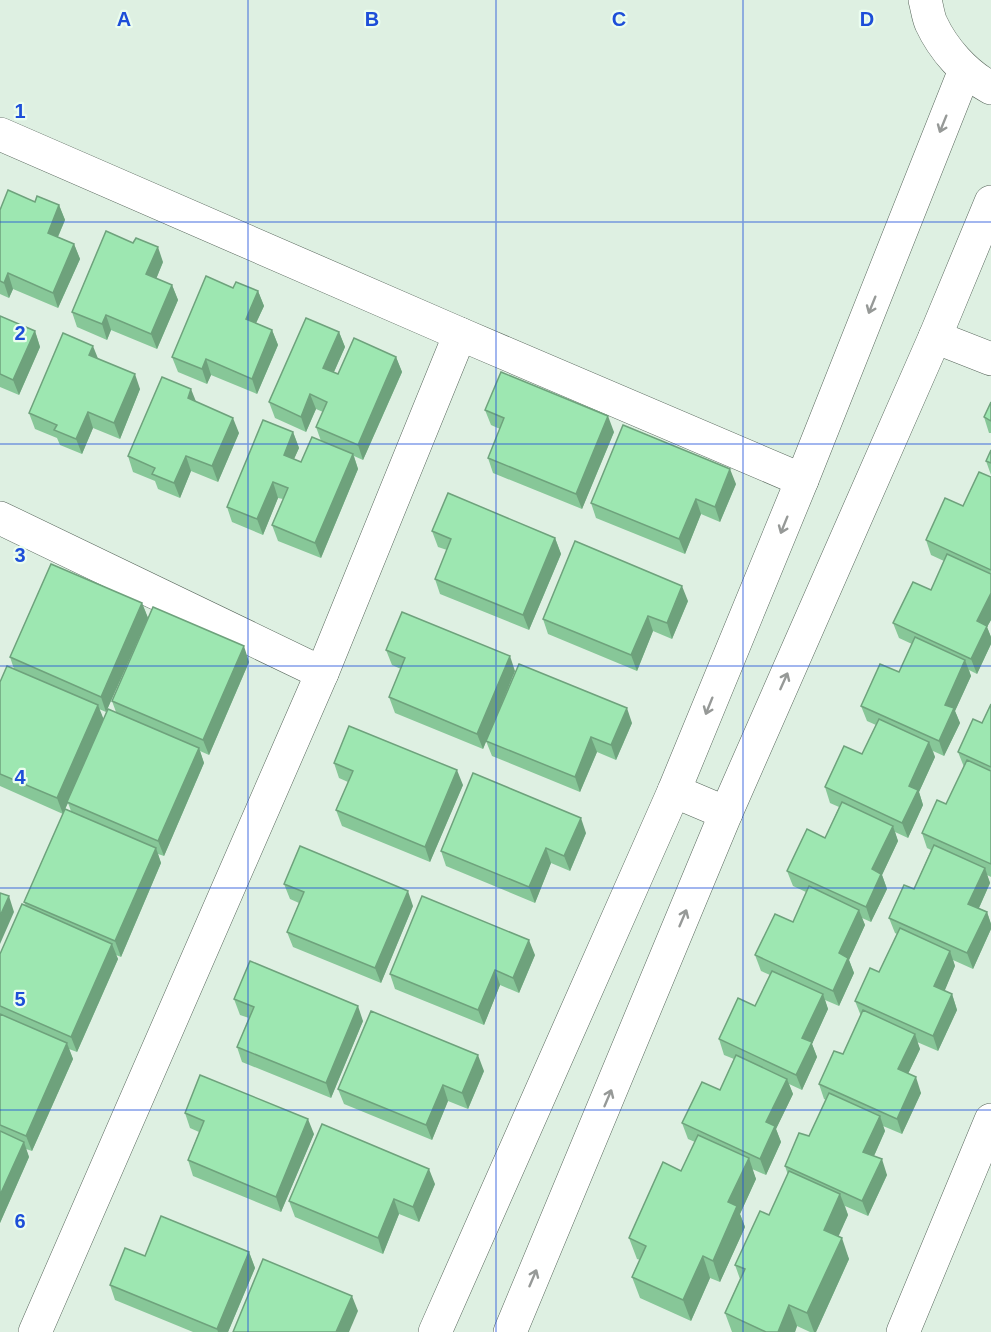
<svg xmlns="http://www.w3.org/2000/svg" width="991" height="1332" font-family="Helvetica,sans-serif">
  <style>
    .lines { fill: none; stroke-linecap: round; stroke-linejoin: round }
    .street-casing { stroke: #58675c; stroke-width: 34 }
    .street { stroke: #fff; stroke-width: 33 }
    .wall { fill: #87c798; fill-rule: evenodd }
    .shaded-wall { fill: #6ea27c }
    .building { fill: #9de7b1; stroke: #6ea27c; stroke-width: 1.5 }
    .oneway { stroke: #969997 }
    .grid { fill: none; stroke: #1d4ed8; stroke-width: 1.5; stroke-opacity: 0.55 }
    .grid-label { font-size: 20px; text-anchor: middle; font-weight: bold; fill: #1d4ed8; stroke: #ebfdef; stroke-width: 4.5; stroke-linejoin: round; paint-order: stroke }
  </style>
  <rect width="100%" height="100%" fill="#def0e2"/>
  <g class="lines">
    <defs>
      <g id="street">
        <path d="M925,0C927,7 928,16 931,23C943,49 965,74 991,88"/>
        <path d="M0,134L460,334L802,480"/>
        <path d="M935,337L991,359"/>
        <path d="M0,518L322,673"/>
        <path d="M674,791L726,813"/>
        <path d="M35,1332L322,673L460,334"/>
        <path d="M435,1332L674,791L802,480L965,70"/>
        <path d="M510,1332L726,813L935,337L991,202"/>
        <path d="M903,1332L991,1120"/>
      </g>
    </defs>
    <!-- street casing -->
    <use href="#street" class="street-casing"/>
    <!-- street -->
    <use href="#street" class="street"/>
  </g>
  <!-- wall -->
  <g class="wall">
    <path d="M35,202L59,205L65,220L58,237L74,244L80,259L58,308L13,289L9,298L0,294V210Z"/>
    <path d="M163,262L156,279L172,285L178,300L157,349L111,330L107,340L77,327L72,312Z"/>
    <path d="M233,288L258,291L264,306L256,323L272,330L278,345L257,394L211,375L207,384L178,372L172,357Z"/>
    <path d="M0,316L35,331L40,347L19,395L0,387Z"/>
    <path d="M339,332L345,347L334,372L338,374L396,357L402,372L363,460L354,456L358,469L321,558L278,541L272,525L283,499L278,498L263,535L232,522L227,507L293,432L299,448L294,459L301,462L321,441L316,427L323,412L316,409L306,432L275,418L269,402Z"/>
    <path d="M98,359L140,389L120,439L93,428L82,454L60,445L57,438L35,429L29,413Z"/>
    <path d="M196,402L239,433L218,482L191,471L180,498L158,489L155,481L133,472L128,456Z"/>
    <path d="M991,402V433H989L984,417Z"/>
    <path d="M485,410L614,432L582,509L493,473L488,458L500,429L491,425Z"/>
    <path d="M991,450V475L986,461Z"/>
    <path d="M991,477V620L987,627L991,637V644L977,674L969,670L971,676L955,711L960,723L944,756L933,751L935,757L919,792L923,805L908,838L895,832L898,841L882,875L887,889L871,922L862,918L865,925L849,960L854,973L839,1006L825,1000L828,1009L812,1044L817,1057L802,1090L789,1084L793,1094L776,1129L781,1142L766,1175L752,1169L756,1179L740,1214L745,1227L720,1282L710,1278L691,1321L640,1298L632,1277L640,1260L637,1259L629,1238L681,1171L695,1142L688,1139L682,1123L720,1090L734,1059L724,1055L719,1039L755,1006L770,975L761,971L755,955L793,922L806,892L793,886L787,871L825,838L839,807L830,803L825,787L862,754L876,725L867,721L861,706L899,672L912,644L899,638L893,623L931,590L944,561L931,555L926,540L963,506Z"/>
    <path d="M736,484L720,522L701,514L685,554L596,518L591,503Z"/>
    <path d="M432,531L555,538L561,554L529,630L440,594L435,579L447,550L438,547Z"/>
    <path d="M688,601L672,639L653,631L637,671L548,634L543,619Z"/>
    <path d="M142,603L148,618L106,712L99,709L103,719L116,712L112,701L249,662L209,755L200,751L204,763L164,856L158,854L161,863L121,957L116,955L118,959L77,1052L69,1049L73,1059L32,1151L26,1149L29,1157L0,1223V954L26,906L24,902L63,814L0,786V682L14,669L10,657ZM68,803L71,811L65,809Z"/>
    <path d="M386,650L515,671L483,749L395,713L389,697L401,669L392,665Z"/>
    <path d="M991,704V877L987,875L990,883L979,908L987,912L991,924V929L973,969L953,960L955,966L944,991L952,994L957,1010L938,1051L917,1042L920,1049L908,1074L921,1093L902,1134L883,1126L885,1131L874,1156L887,1175L868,1216L845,1206L848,1215L838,1236L849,1259L816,1332H810L797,1326L795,1332H732L725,1313L740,1279L735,1265L769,1215L788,1175L785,1166L809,1136L826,1100L824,1099L819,1084L843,1054L861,1016L855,1001L879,972L897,934L895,933L889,918L914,889L931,850L927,848L922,833L946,804L964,767L958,752L982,723Z"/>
    <path d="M632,723L616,760L597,752L580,792L492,756L486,741Z"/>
    <path d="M334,763L463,785L430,862L342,826L336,810L348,782L339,778Z"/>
    <path d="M586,833L570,871L551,863L535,903L446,866L441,851Z"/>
    <path d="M284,884L413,906L381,983L293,947L287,932L299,903L290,899Z"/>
    <path d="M535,955L519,993L500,985L484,1025L395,989L390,974Z"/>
    <path d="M234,999L363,1021L331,1098L242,1062L237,1047L249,1018L240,1015Z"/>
    <path d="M484,1071L468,1109L448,1101L432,1140L344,1104L338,1089Z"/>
    <path d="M185,1113L314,1134L281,1212L193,1176L188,1160L199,1132L190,1128Z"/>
    <path d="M435,1184L419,1222L399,1214L383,1254L295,1217L289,1201Z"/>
    <path d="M249,1252L255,1268L228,1332H193L115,1300L110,1285Z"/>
  </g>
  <!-- shaded-wall -->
  <g class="shaded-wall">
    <path d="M59,205L65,220L53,248L48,233Z"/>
    <path d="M74,244L80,259L58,308L53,293Z"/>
    <path d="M158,247L163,262L152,289L146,274Z"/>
    <path d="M8,273L13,289L9,298L4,283Z"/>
    <path d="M172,285L178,300L157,349L151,334Z"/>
    <path d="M258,291L264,306L251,334L246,319Z"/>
    <path d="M106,315L111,330L107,340L102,324Z"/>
    <path d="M272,330L278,345L257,394L252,379Z"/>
    <path d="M35,331L40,347L19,395L13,380Z"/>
    <path d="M339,332L345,347L329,383L323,368Z"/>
    <path d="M93,346L99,361L89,355Z"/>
    <path d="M396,357L402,372L363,460L358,445Z"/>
    <path d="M206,359L211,375L207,384L202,369Z"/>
    <path d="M135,374L140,389L120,439L114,423Z"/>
    <path d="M191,389L197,404L188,398Z"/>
    <path d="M310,394L316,409L306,432L301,417Z"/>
    <path d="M88,412L93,428L82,454L76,439Z"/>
    <path d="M608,416L614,432L582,509L576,494Z"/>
    <path d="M233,418L239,433L218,482L212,466Z"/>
    <path d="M293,432L299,448L289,470L284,455Z"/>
    <path d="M353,454L358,469L321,558L315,543Z"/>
    <path d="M186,456L191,471L180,498L174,483Z"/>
    <path d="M730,469L736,484L720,522L715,507Z"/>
    <path d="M273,482L278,498L263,535L257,519Z"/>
    <path d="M696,499L701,514L685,554L679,539Z"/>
    <path d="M555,538L561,554L529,630L523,615Z"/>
    <path d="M682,586L688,601L672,639L667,623Z"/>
    <path d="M991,593V620L987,627L991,637V644L977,674L971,659L977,621Z"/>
    <path d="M142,603L148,618L106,712L101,697Z"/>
    <path d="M648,616L653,631L637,671L631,655Z"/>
    <path d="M244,646L249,662L209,755L203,740Z"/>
    <path d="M510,656L515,671L483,749L477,734Z"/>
    <path d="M965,660L971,676L955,711L960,723L944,756L939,741L945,705Z"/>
    <path d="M98,705L104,720L63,814L57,798Z"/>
    <path d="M627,708L632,723L616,760L611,745Z"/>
    <path d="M591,737L597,752L580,792L575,777Z"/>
    <path d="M929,742L935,757L919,792L923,805L908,838L902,823L909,786Z"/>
    <path d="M199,748L204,763L164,856L158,841Z"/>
    <path d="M457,770L463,785L430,862L425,847Z"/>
    <path d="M581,818L586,833L570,871L564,856Z"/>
    <path d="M893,826L898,841L882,875L887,889L871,922L866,907L872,869Z"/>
    <path d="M156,848L161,863L121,957L115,941Z"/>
    <path d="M546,848L551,863L535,903L529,887Z"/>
    <path d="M985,868L990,883L974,919L968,904Z"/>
    <path d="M408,891L413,906L381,983L375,968Z"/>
    <path d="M9,896L14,912L0,944V916Z"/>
    <path d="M859,910L865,925L849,960L854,973L839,1006L833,991L839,953Z"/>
    <path d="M987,912L991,924V929L973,969L967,953Z"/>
    <path d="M529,940L535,955L519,993L513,978Z"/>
    <path d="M112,944L118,959L77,1052L71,1037Z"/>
    <path d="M950,951L955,966L940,1002L934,986Z"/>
    <path d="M495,970L500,985L484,1025L478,1010Z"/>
    <path d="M823,994L828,1009L812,1044L817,1057L802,1090L796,1075L802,1038Z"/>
    <path d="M952,994L957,1010L938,1051L933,1036Z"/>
    <path d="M358,1006L363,1021L331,1098L326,1083Z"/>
    <path d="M915,1034L920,1049L903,1084L898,1069Z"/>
    <path d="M67,1043L73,1059L32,1151L26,1136Z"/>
    <path d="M478,1055L484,1071L468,1109L462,1093Z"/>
    <path d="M916,1077L921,1093L902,1134L897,1119Z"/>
    <path d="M787,1079L793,1094L776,1129L781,1142L766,1175L760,1159L766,1122Z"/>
    <path d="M443,1085L448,1101L432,1140L426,1125Z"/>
    <path d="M880,1116L885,1131L869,1167L863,1152Z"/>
    <path d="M308,1119L314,1134L281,1212L276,1197Z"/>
    <path d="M24,1142L29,1157L0,1223V1195Z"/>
    <path d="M749,1158L756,1179L740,1214L745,1227L720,1282L713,1261L728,1202Z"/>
    <path d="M882,1159L887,1175L868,1216L862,1201Z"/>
    <path d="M429,1169L435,1184L419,1222L413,1207Z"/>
    <path d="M840,1194L848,1215L832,1251L824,1230Z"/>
    <path d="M394,1199L399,1214L383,1254L378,1238Z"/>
    <path d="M842,1238L849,1259L816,1332H814L807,1313Z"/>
    <path d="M249,1252L255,1268L228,1332H218L217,1329Z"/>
    <path d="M703,1256L710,1278L691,1321L683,1300Z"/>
    <path d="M352,1296L358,1311L349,1332H336Z"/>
    <path d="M789,1305L797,1326L795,1332H778Z"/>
  </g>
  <!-- building -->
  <g class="building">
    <path d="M8,190L35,202L37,196L59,205L48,233L74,244L53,293L8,273L4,283L0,281V210Z"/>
    <path d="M106,231L133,243L136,238L158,247L146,274L172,285L151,334L106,315L102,324L72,312Z"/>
    <path d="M206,276L233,288L236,282L258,291L246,319L272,330L252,379L206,359L202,369L172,357Z"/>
    <path d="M0,316L35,331L13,380L0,374Z"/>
    <path d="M306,318L339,332L323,368L338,374L354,338L396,357L358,445L316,427L327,402L310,394L301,417L269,402Z"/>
    <path d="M63,333L93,346L89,355L135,374L114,423L88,412L76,439L54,430L57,425L29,413Z"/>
    <path d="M501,372L608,416L576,494L488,458L504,418L485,410Z"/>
    <path d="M162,377L191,389L188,398L233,418L212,466L186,456L174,483L152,474L155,468L128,456Z"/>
    <path d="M991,402V421L984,417Z"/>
    <path d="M263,420L293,432L284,455L301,462L312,437L353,454L315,543L272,525L288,488L273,482L257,519L227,507Z"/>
    <path d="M623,425L730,469L715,507L696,499L679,539L591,503Z"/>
    <path d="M991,450V463L986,461Z"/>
    <path d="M979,472L991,477V570L926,540L945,498L963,506Z"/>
    <path d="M448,493L555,538L523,615L435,579L451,539L432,531Z"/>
    <path d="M575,541L682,586L667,623L648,616L631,655L543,619Z"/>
    <path d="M947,554L991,574V593L977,621L987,626L971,659L893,623L913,582L931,590Z"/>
    <path d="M51,564L142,603L101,697L10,657Z"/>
    <path d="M153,607L244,646L203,740L112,701Z"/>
    <path d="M402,612L510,656L477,734L389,697L405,658L386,650Z"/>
    <path d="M915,637L965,660L945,705L954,708L939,741L861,706L880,664L899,672Z"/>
    <path d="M519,664L627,708L611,745L591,737L575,777L486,741Z"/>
    <path d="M7,666L98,705L57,798L0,774V682Z"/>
    <path d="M991,704V767L958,752L973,719L982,723Z"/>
    <path d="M108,709L199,748L158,841L67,802Z"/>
    <path d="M879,719L929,742L909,786L918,790L902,823L825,787L844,746L862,754Z"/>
    <path d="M349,726L457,770L425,847L336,810L353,771L334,763Z"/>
    <path d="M967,760L991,771V864L922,833L937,800L946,804Z"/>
    <path d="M473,773L581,818L564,856L546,848L529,887L441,851Z"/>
    <path d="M842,802L893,826L872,869L881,874L866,907L787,871L807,829L825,838Z"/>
    <path d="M65,809L156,848L115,941L24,902Z"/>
    <path d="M934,845L985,868L968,904L987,912L967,953L889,918L904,885L914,889Z"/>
    <path d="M300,846L408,891L375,968L287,932L304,892L284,884Z"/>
    <path d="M809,886L859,910L839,953L848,958L833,991L755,955L775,914L793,922Z"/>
    <path d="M0,893L9,896L0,916Z"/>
    <path d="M422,896L529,940L513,978L495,970L478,1010L390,974Z"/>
    <path d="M22,904L112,944L71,1037L0,1006V954Z"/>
    <path d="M900,928L950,951L934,986L952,994L933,1036L855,1001L870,968L879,972Z"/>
    <path d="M250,961L358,1006L326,1083L237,1047L254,1007L234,999Z"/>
    <path d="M772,971L823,994L802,1038L812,1042L796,1075L719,1039L738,998L755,1006Z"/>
    <path d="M863,1010L915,1034L898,1069L916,1077L897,1119L819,1084L834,1051L843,1054Z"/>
    <path d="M371,1011L478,1055L462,1093L443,1085L426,1125L338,1089Z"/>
    <path d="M0,1014L67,1043L26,1136L0,1125Z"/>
    <path d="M736,1055L787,1079L766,1122L775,1126L760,1159L682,1123L702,1082L720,1090Z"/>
    <path d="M200,1075L308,1119L276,1197L188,1160L204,1121L185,1113Z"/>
    <path d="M829,1093L880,1116L863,1152L882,1159L862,1201L785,1166L799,1133L809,1136Z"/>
    <path d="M322,1124L429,1169L413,1207L394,1199L378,1238L289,1201Z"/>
    <path d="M0,1131L24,1142L0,1195Z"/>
    <path d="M698,1135L749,1158L728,1202L737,1206L713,1261L703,1256L683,1300L632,1277L646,1246L629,1238L663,1162L681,1171Z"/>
    <path d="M789,1171L840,1194L824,1230L842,1238L807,1313L789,1305L778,1332H766L725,1313L745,1269L735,1265L760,1211L769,1215Z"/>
    <path d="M161,1216L249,1252L217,1329L110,1285L125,1248L145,1256Z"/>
    <path d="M263,1259L352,1296L336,1332H233Z"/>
  </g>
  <!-- one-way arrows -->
  <defs><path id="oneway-shaft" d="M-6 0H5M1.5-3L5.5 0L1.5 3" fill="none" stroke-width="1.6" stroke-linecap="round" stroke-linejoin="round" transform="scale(1.5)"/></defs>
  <g class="oneway">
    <use href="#oneway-shaft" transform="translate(943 124) rotate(112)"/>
    <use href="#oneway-shaft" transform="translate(872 305) rotate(112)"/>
    <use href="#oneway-shaft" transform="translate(784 525) rotate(112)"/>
    <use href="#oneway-shaft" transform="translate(784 681) rotate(-66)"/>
    <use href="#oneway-shaft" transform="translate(709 706) rotate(112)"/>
    <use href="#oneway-shaft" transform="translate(683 918) rotate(-67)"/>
    <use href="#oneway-shaft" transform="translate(608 1098) rotate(-67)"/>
    <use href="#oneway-shaft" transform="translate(533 1278) rotate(-67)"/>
  </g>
  <!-- grid -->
  <path class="grid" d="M248,0V1332M496,0V1332M743,0V1332M0,222H991M0,444H991M0,666H991M0,888H991M0,1110H991"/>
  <g class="grid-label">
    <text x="124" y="26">A</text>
    <text x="372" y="26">B</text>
    <text x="619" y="26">C</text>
    <text x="867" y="26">D</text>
    <text x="20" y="118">1</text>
    <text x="20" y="340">2</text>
    <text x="20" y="562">3</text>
    <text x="20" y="784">4</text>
    <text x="20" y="1006">5</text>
    <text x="20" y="1228">6</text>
  </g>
</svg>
